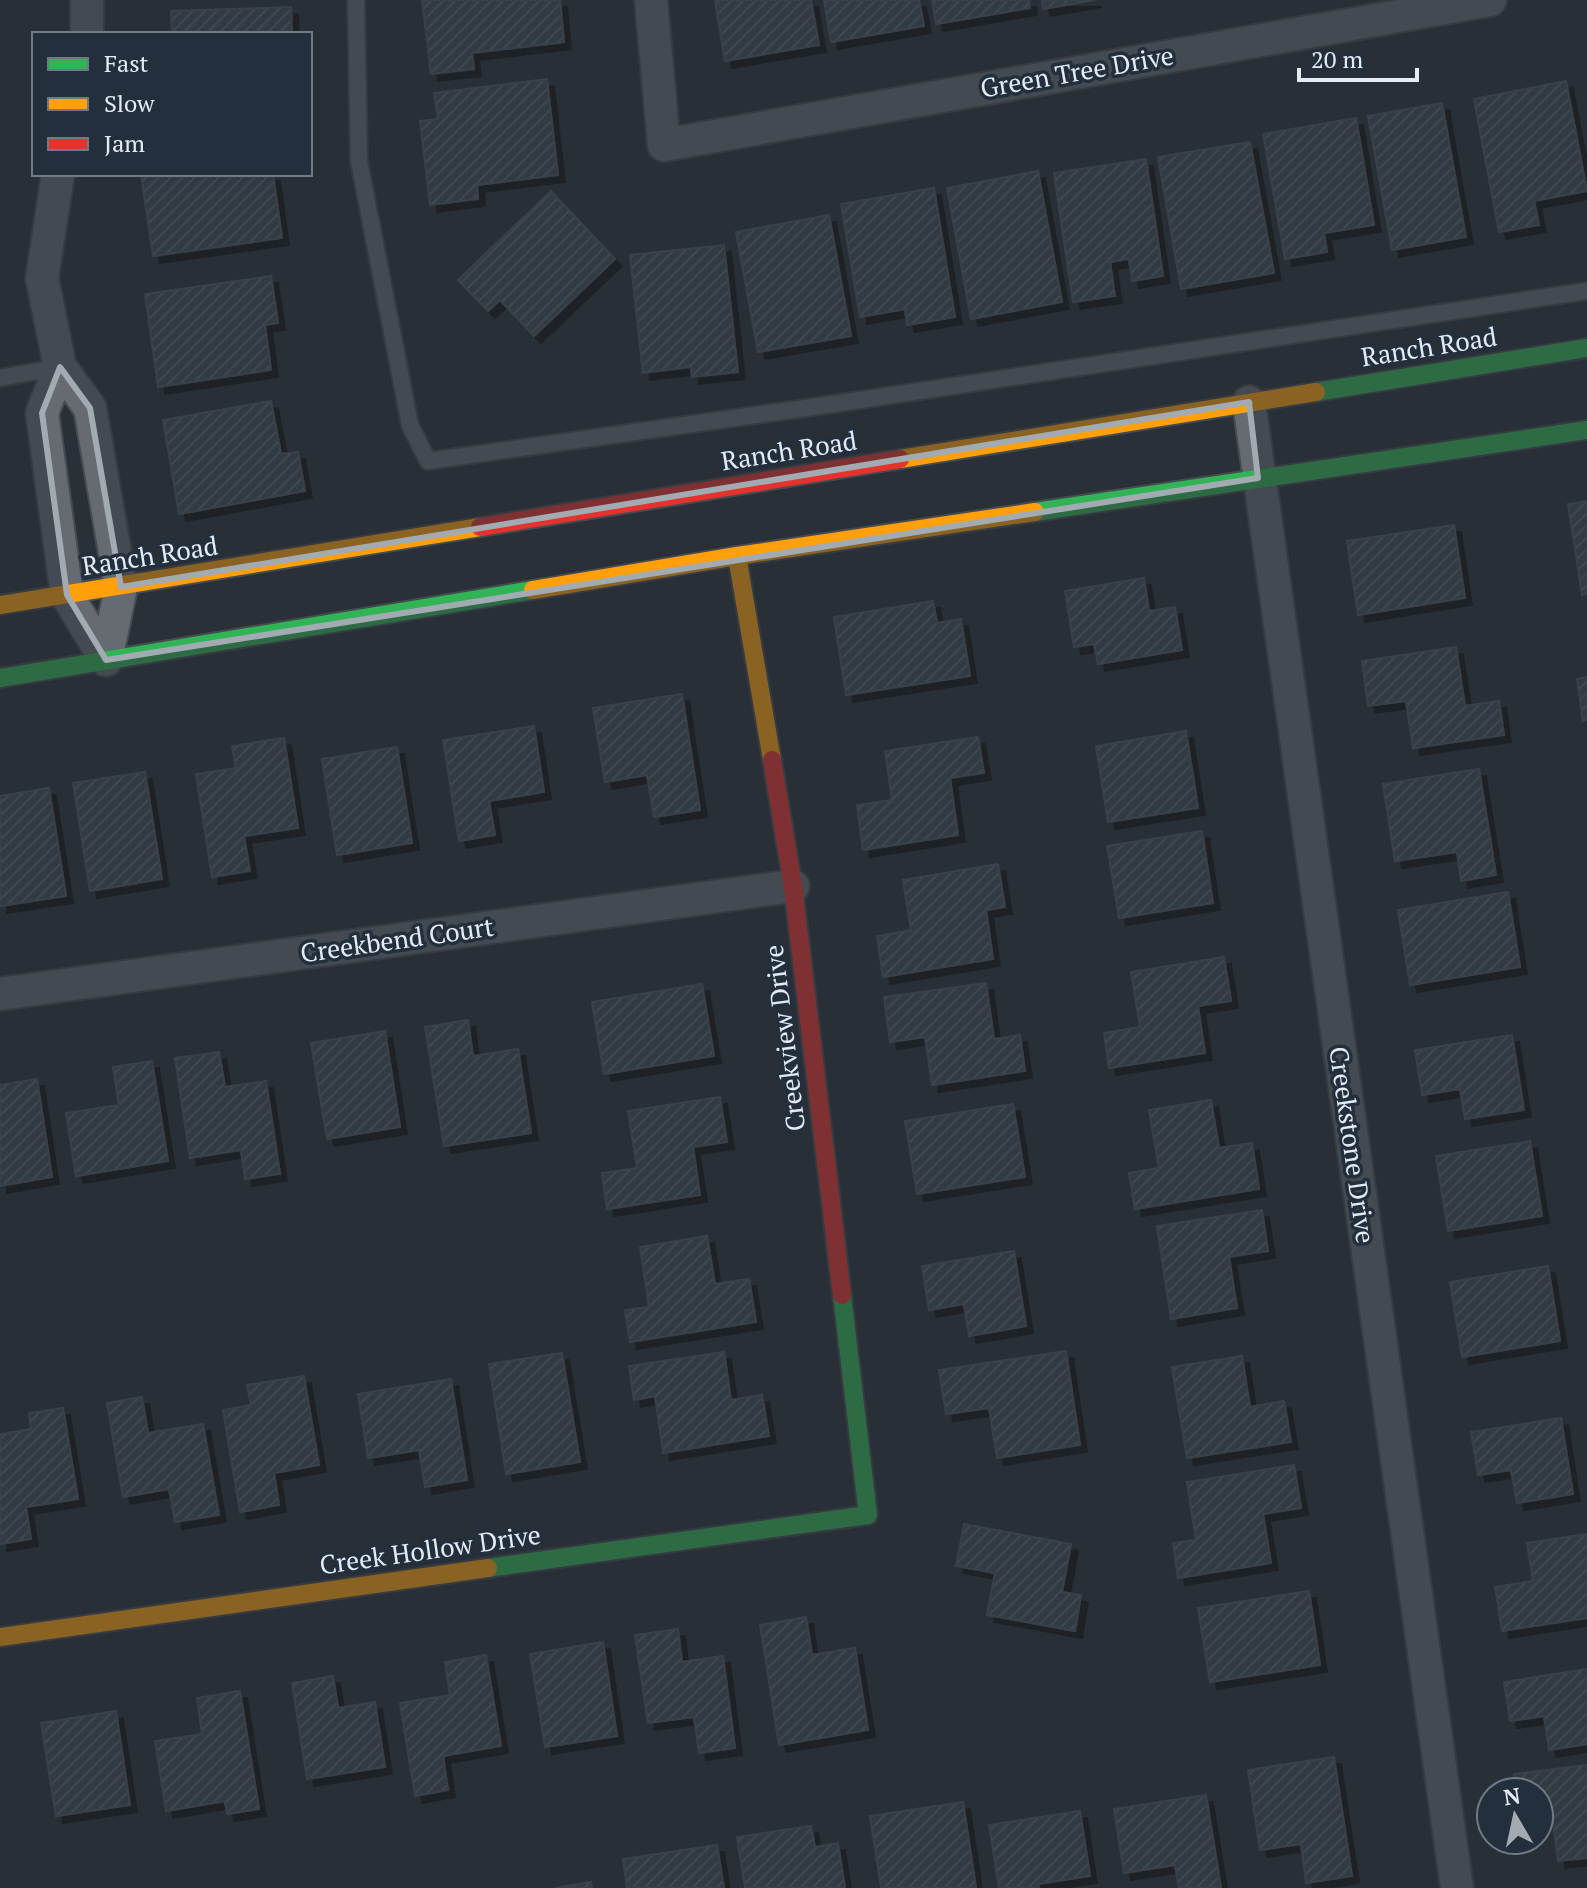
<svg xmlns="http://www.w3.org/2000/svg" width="1587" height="1888" font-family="'PT Serif',serif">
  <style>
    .building { fill: url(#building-hatch); stroke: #4f565c; stroke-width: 2; filter: url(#shadow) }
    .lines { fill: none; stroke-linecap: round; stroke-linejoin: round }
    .lane-casing { stroke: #454b51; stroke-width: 20 }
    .street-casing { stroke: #454b51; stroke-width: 36 }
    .fast-casing { stroke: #454b51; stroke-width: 22 }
    .slow-casing { stroke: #454b51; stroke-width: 22 }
    .jam-casing { stroke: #454b51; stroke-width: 22 }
    .lane { stroke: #656b71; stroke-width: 16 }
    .street { stroke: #656b71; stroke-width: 32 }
    .fast { stroke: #30b455; stroke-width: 18 }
    .slow { stroke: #ff9f0a; stroke-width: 18 }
    .jam { stroke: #e5322d; stroke-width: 18 }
    .marked { fill: none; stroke: #a2aab2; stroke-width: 6; stroke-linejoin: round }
    .labels { text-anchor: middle; stroke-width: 7; stroke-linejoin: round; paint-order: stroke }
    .street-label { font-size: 26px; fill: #e3ebf4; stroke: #232f3d }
  </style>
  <defs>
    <pattern id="building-hatch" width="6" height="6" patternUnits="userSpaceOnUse" patternTransform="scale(2)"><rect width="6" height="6" fill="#3c4a56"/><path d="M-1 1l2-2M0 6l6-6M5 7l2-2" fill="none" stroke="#58646f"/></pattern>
    <filter id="shadow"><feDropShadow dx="7" dy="7" stdDeviation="0" flood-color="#0009"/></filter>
  </defs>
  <rect width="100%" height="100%" fill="#293037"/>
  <!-- building -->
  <g class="building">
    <path d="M422,0H560L564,42L472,53L474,69L431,74Z"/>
    <path d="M715,0H811L819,45L725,61Z"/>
    <path d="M824,0H919L924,26L831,42Z"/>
    <path d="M932,0H1029L1030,8L936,24Z"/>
    <path d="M1042,0H1095L1043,9Z"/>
    <path d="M291,7L292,34H172L171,11Z"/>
    <path d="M547,79L558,175L477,185L478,199L430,205L420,121L438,119L434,93Z"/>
    <path d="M1566,81L1587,191L1534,201L1539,225L1499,232L1474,99Z"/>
    <path d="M1442,103L1466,237L1392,250L1368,116Z"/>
    <path d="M1356,118L1374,225L1324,233L1327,252L1285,259L1263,134Z"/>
    <path d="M1250,142L1274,273L1181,289L1158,157Z"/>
    <path d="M1146,159L1163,276L1132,281L1129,259L1110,262L1115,296L1073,302L1054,173Z"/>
    <path d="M1038,171L1062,302L971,319L947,188Z"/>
    <path d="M141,174H273L282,238L153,256Z"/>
    <path d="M934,188L955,317L907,325L905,309L860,317L841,204Z"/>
    <path d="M551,191L615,259L534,336L500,300L488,311L458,280Z"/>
    <path d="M829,215L851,336L758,352L736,232Z"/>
    <path d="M724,245L738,372L692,377L691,367L643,373L630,255Z"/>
    <path d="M271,276L278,323L265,325L271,370L158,387L145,294Z"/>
    <path d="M271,401L281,454L298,452L305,491L179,514L163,420Z"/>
    <path d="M1587,501V594L1582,595L1568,504Z"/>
    <path d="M1454,525L1465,598L1358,615L1347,541Z"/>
    <path d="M1144,578L1149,611L1175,607L1182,650L1098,664L1094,644L1074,647L1065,591Z"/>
    <path d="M933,601L937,623L961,619L970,676L846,695L834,617Z"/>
    <path d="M1456,647L1465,706L1499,701L1504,735L1413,748L1406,701L1368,706L1362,661Z"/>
    <path d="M1587,677V720L1583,721L1577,679Z"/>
    <path d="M682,694L700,810L654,817L647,775L605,782L593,708Z"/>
    <path d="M534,726L544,792L489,801L495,835L459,841L443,740Z"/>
    <path d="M1186,731L1198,808L1108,822L1096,746Z"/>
    <path d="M978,737L984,773L950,778L958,835L863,850L857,805L892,800L885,751Z"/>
    <path d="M284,738L298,828L244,836L250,871L212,877L196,774L236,768L232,746Z"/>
    <path d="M397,747L412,843L337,855L322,759Z"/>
    <path d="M1479,769L1496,875L1461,881L1457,852L1395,861L1383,784Z"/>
    <path d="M145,772L162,879L90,891L73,783Z"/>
    <path d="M49,788L66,896L0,906V796Z"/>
    <path d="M1202,831L1213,903L1119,918L1107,846Z"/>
    <path d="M998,864L1005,907L986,910L993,959L883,977L877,936L911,930L903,880Z"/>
    <path d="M1508,892L1520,967L1410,985L1398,910Z"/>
    <path d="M1224,957L1231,1001L1198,1006L1205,1053L1109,1068L1104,1033L1140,1027L1131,972Z"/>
    <path d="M986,983L994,1039L1020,1035L1025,1071L932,1085L925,1037L890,1042L884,997Z"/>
    <path d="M702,984L714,1056L604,1074L592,1002Z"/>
    <path d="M468,1020L473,1056L518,1049L531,1133L444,1146L425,1027Z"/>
    <path d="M385,1031L400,1127L327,1139L311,1043Z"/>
    <path d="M1512,1035L1524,1110L1465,1119L1460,1089L1422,1095L1415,1050Z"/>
    <path d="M219,1052L225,1087L266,1081L280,1174L245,1179L241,1150L190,1158L175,1058Z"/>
    <path d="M152,1061L168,1161L76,1176L66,1113L119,1105L113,1067Z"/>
    <path d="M37,1079L52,1177L0,1186V1085Z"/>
    <path d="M720,1097L727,1142L693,1147L700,1195L607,1209L602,1173L637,1168L628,1111Z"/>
    <path d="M1211,1100L1219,1148L1252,1143L1259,1189L1135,1209L1129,1173L1159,1168L1149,1110Z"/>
    <path d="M1013,1104L1025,1177L917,1194L905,1121Z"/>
    <path d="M1530,1141L1542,1216L1448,1231L1436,1156Z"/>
    <path d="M1262,1210L1268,1251L1229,1257L1237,1308L1171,1319L1157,1226Z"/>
    <path d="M707,1236L715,1284L749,1279L756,1322L630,1342L625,1310L649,1307L640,1247Z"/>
    <path d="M1014,1251L1026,1326L969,1336L964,1304L929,1310L922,1266Z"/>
    <path d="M1548,1266L1560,1341L1462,1357L1450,1282Z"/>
    <path d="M1066,1351L1080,1445L997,1458L989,1408L946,1414L939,1370Z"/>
    <path d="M724,1352L731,1400L762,1395L769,1436L663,1453L655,1396L634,1400L629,1366Z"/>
    <path d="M562,1353L580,1462L506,1474L489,1364Z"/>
    <path d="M1242,1356L1250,1407L1284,1401L1291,1442L1187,1458L1172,1367Z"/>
    <path d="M304,1376L319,1465L274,1473L279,1505L240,1512L223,1410L251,1405L247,1385Z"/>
    <path d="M451,1379L467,1480L425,1487L419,1450L368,1458L358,1394Z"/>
    <path d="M142,1397L148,1433L203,1424L219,1515L175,1522L169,1489L123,1497L107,1403Z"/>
    <path d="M63,1408L78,1499L26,1507L31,1539L0,1544V1434L31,1429L29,1413Z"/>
    <path d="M1561,1418L1573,1494L1517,1503L1511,1470L1478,1475L1471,1432Z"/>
    <path d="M1294,1465L1301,1508L1263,1514L1271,1563L1178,1578L1173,1543L1196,1540L1187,1482Z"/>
    <path d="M964,1524L1071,1544L1062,1592L1081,1595L1075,1631L987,1615L995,1573L956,1566Z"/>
    <path d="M1587,1534V1618L1502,1631L1495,1587L1533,1581L1527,1543Z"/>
    <path d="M1309,1591L1320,1665L1210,1682L1198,1608Z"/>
    <path d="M806,1617L812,1655L855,1648L868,1730L779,1745L760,1625Z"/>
    <path d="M678,1629L682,1662L723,1656L735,1748L699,1753L694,1717L648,1723L635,1635Z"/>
    <path d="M603,1642L617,1736L545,1747L530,1654Z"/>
    <path d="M486,1655L501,1746L443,1756L448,1790L415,1796L400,1703L450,1695L445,1662Z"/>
    <path d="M1587,1669V1744L1549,1750L1544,1716L1510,1721L1504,1682Z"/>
    <path d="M333,1676L338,1708L375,1702L385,1767L307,1779L292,1683Z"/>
    <path d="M240,1691L259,1809L227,1814L225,1801L166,1811L155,1741L202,1734L197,1698Z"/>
    <path d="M116,1711L130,1805L56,1816L41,1723Z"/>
    <path d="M1334,1757L1352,1876L1306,1883L1301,1844L1260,1850L1248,1770Z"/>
    <path d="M1587,1765V1858L1558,1861L1552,1814L1539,1815V1792H1516L1514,1774Z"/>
    <path d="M1206,1795L1221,1888H1179L1175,1865L1124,1873L1114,1809Z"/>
    <path d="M963,1802L976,1888H881L870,1816Z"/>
    <path d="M1080,1811L1090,1876L1038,1884L1039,1888H999L989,1825Z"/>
    <path d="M811,1826L815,1847L838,1843L845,1888H745L737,1837Z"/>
    <path d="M717,1845L724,1888H627L623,1859Z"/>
    <path d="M591,1882L592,1888H555Z"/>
  </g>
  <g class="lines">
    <defs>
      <g id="lane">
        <path d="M356,0L359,161L410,425L428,461L813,407L1587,291"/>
        <path d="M0,378L60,367"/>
      </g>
      <g id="street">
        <path d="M651,0L664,145L1490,0"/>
        <path d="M87,34V0"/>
        <path d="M58,174L42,278L60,367L90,408L121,587L106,660L67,595L42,413L60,367"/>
        <path d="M1249,402L1457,1888"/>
        <path d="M0,994L793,886"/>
      </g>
      <g id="fast">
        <path d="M1316,392L1587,348"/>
        <path d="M1035,512L1587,430"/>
        <path d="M0,678L533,590"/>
        <path d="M488,1568L868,1515L842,1295"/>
      </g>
      <g id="slow">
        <path d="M900,459L1316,392"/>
        <path d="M737,556L772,760"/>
        <path d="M533,590L737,556L1035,512"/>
        <path d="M0,605L480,527"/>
        <path d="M0,1637L488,1568"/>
      </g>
      <g id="jam">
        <path d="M480,527L900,459"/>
        <path d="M772,760L793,886L842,1295"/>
      </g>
    </defs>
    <!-- lane casing -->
    <use href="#lane" class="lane-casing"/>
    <!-- street casing -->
    <use href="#street" class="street-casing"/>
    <!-- fast casing -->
    <use href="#fast" class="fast-casing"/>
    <!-- slow casing -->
    <use href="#slow" class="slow-casing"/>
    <!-- jam casing -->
    <use href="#jam" class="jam-casing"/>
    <!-- lane -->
    <use href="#lane" class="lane"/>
    <!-- street -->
    <use href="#street" class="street"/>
    <!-- fast -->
    <use href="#fast" class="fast"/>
    <!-- slow -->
    <use href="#slow" class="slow"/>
    <!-- jam -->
    <use href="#jam" class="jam"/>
  </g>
  <!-- marked area -->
  <path d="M0 0H1587V1888H0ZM60,367L90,408L121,587L1249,402L1258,478L106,660L67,595L42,413Z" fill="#293037" fill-opacity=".55" fill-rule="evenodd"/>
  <path class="marked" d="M60,367L90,408L121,587L1249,402L1258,478L106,660L67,595L42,413Z"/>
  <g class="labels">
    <!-- street labels -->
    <g class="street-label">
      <text transform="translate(1077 72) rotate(-10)" y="9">Green Tree Drive</text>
      <text transform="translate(1429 347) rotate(-9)" y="9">Ranch Road</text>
      <text transform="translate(789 451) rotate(-9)" y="9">Ranch Road</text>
      <text transform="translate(150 556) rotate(-9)" y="9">Ranch Road</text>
      <text transform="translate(397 940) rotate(-8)" y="9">Creekbend Court</text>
      <text transform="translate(785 1038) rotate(-97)" y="9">Creekview Drive</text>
      <text transform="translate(1352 1145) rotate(82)" y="9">Creekstone Drive</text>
      <text transform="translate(430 1550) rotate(-8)" y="9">Creek Hollow Drive</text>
    </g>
  </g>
  <!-- legend -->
  <rect x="32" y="32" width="280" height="144" fill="#232f3d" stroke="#707a86" stroke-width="2"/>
  <rect x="48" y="58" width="40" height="12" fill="#30b455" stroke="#707a86" stroke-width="2"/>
  <text x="104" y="72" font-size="24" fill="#e3ebf4">Fast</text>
  <rect x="48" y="98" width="40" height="12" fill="#ff9f0a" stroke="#707a86" stroke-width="2"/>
  <text x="104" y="112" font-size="24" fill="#e3ebf4">Slow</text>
  <rect x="48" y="138" width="40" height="12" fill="#e5322d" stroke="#707a86" stroke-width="2"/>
  <text x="104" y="152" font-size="24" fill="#e3ebf4">Jam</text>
  <!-- north arrow -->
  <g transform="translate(1515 1816) rotate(351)"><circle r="38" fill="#232f3d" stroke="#707a86" stroke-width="2"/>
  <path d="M0-6L14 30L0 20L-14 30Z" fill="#a2aab2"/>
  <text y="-12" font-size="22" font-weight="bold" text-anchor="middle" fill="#e3ebf4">N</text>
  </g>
  <!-- scale -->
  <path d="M1299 68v12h118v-12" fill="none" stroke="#e3ebf4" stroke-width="4"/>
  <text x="1311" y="68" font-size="24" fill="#e3ebf4" stroke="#232f3d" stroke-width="6" paint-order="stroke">20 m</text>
</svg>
